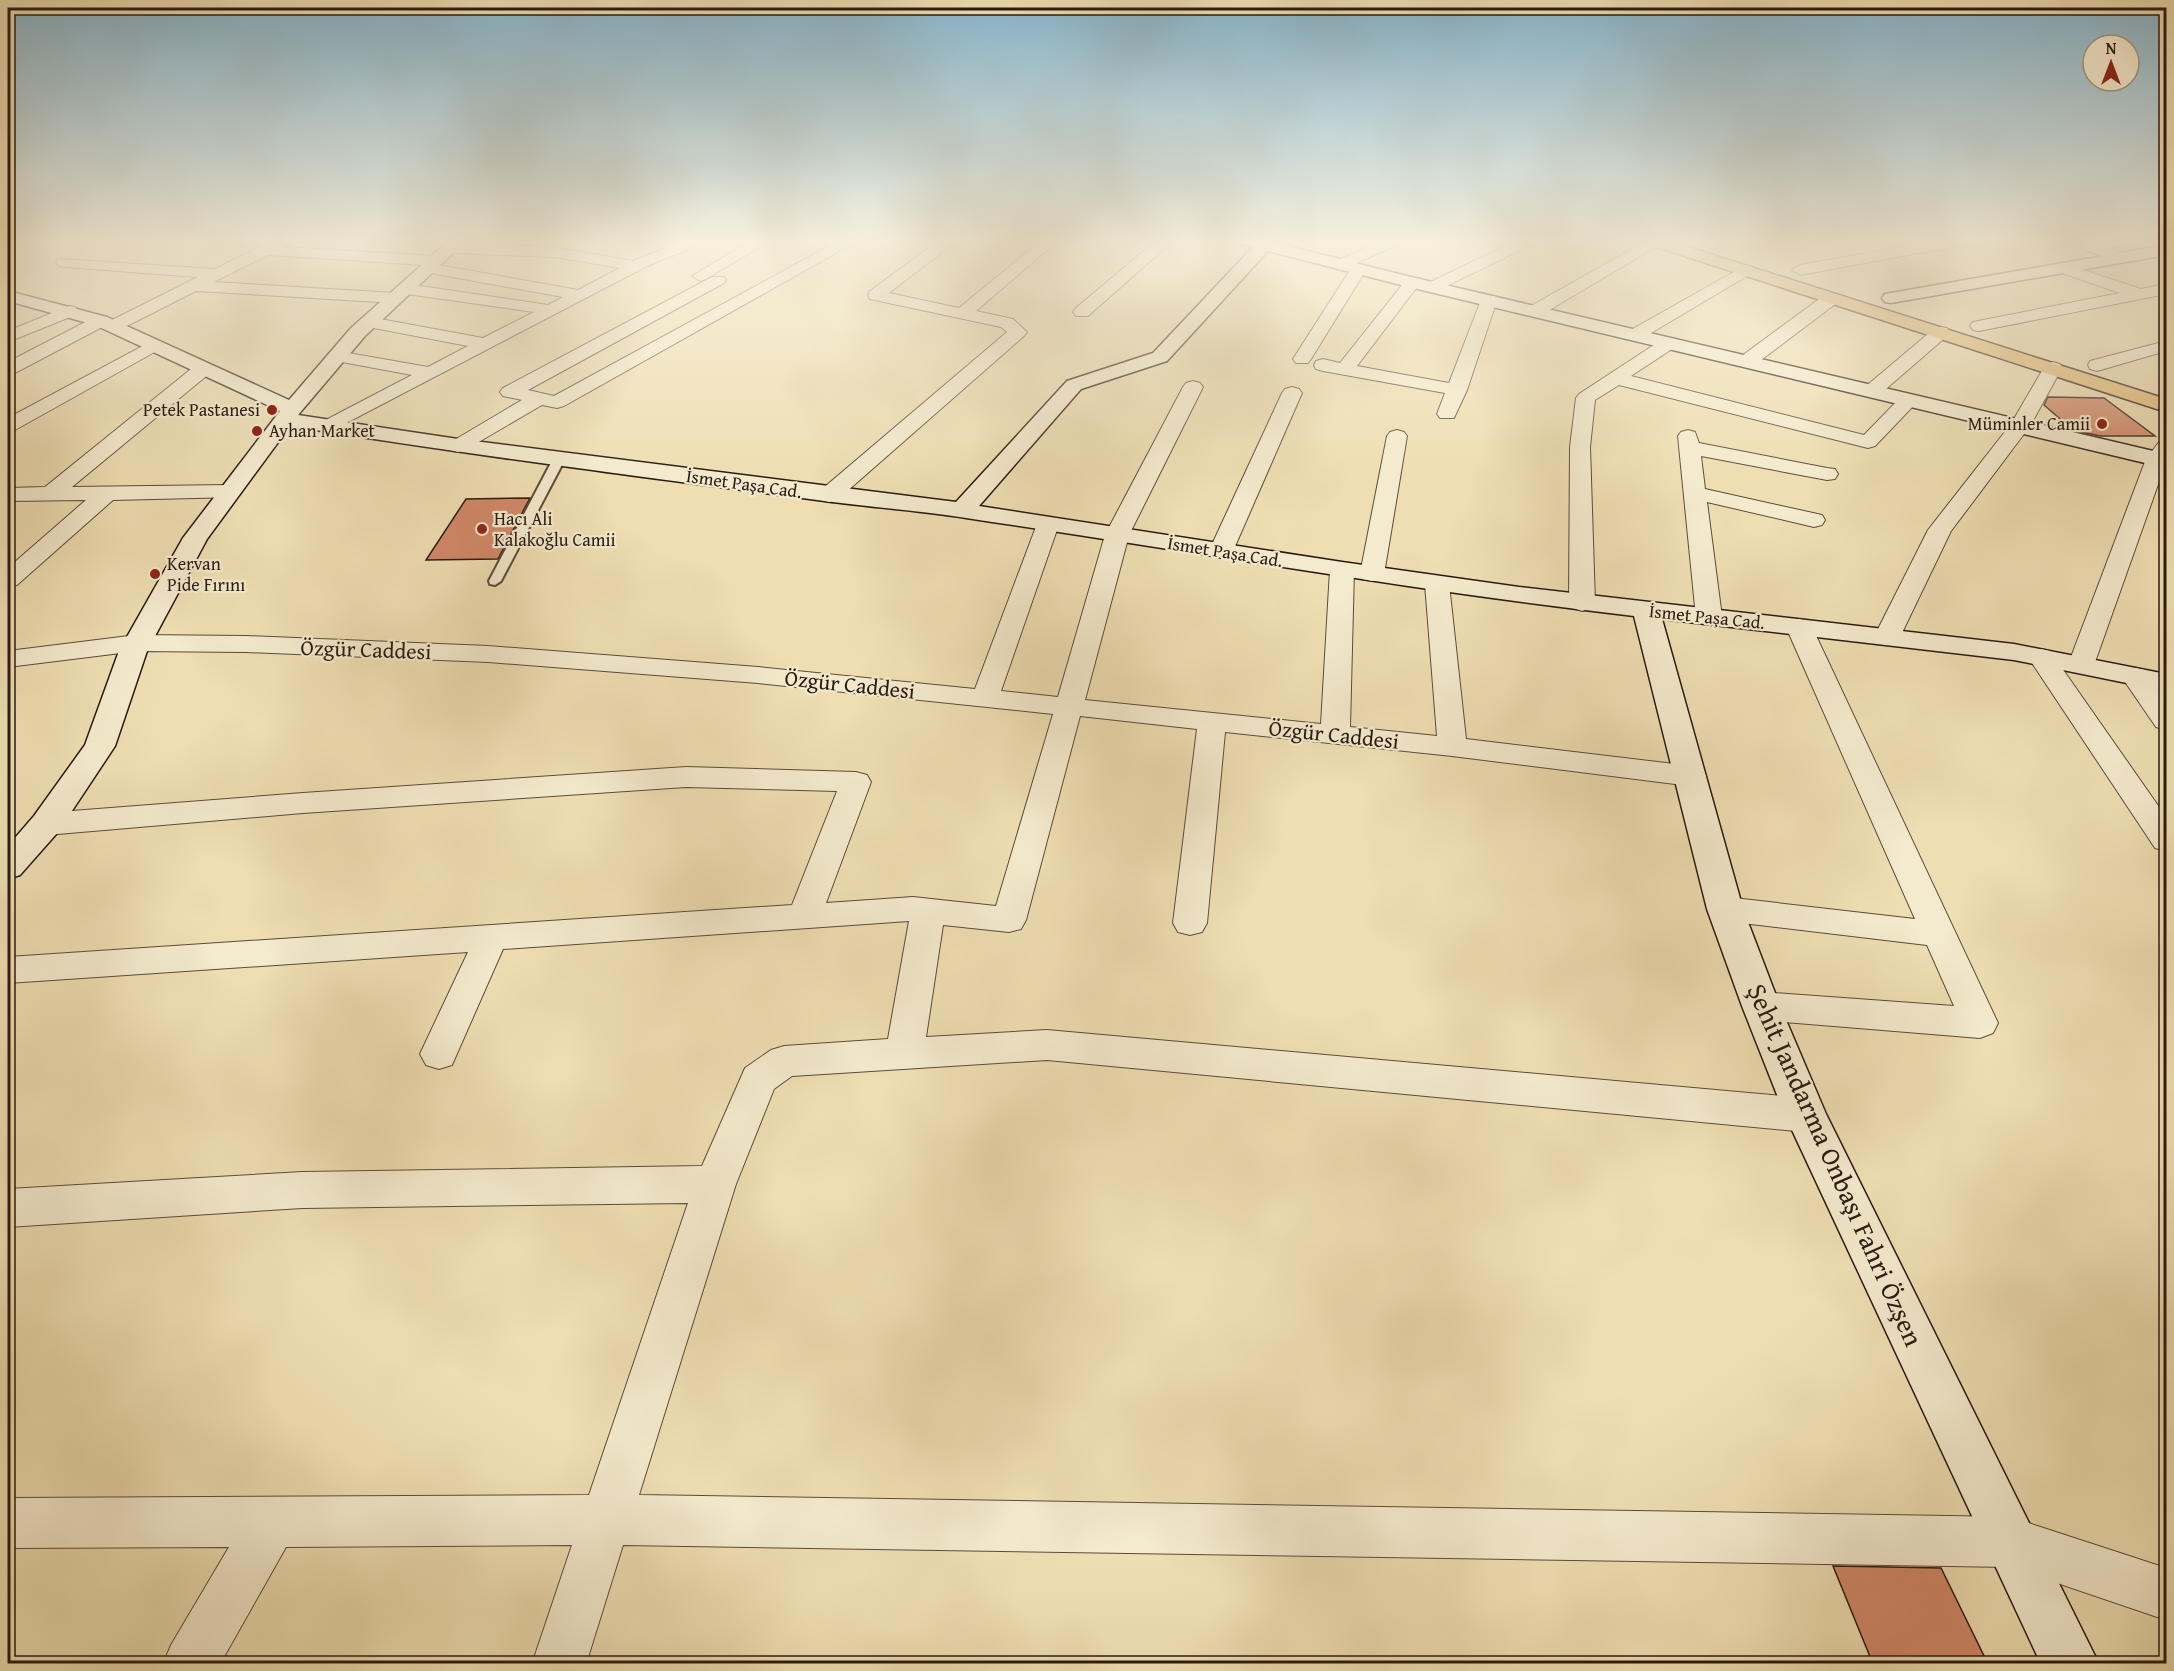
<svg xmlns="http://www.w3.org/2000/svg" width="2174" height="1671" font-family="'Gentium Book Plus',serif">
  <style>
    .building { fill: #d18868; stroke: #2b1a12; stroke-width: 1.5 }
    .lines { fill: none; stroke-linecap: round; stroke-linejoin: round }
    .lane-casing { stroke: #5c4b3a; stroke-width: 4 }
    .street-casing { stroke: #5c4b3a; stroke-width: 2 }
    .secondary-casing { stroke: #2b1a12; stroke-width: 3 }
    .primary-casing { stroke: #2b1a12; stroke-width: 3 }
    .lane { fill: #f4eacd; fill-rule: evenodd }
    .street { fill: #f4eacd; fill-rule: evenodd }
    .secondary { fill: #f4eacd; fill-rule: evenodd }
    .primary { fill: #e7bf79; fill-rule: evenodd }
    .poi-dot { fill: #8f2418; stroke: #f4eacd; stroke-width: 2 }
    .labels { text-anchor: middle; stroke-width: 4.5; stroke-linejoin: round; paint-order: stroke }
    .far-poi-label { font-size: 18px; fill: #2b1a12; stroke: #f4eacd; text-anchor: start }
    .far-street-label { font-size: 18px; fill: #2b1a12; stroke: #f4eacd }
    .street-label { font-size: 22px; fill: #2b1a12; stroke: #f4eacd }
    .near-street-label { font-size: 27px; fill: #2b1a12; stroke: #f4eacd }
  </style>
  <rect width="100%" height="100%" fill="#eedeb2"/>
  <filter id="stains"><feTurbulence type="fractalNoise" baseFrequency=".00333" numOctaves="4"/><feColorMatrix values="0 0 0 0 .2 0 0 0 0 .09 0 0 0 0 .02 0 0 0 .5 -.17"/></filter>
  <radialGradient id="worn" r=".72"><stop offset=".6" stop-color="#630" stop-opacity="0"/><stop offset="1" stop-color="#630" stop-opacity=".3"/></radialGradient>
  <!-- building -->
  <g class="building">
    <path d="M2048,397L2104,398L2155,436H2100L2073,430L2044,405Z"/>
    <path d="M530,498L498,559L426,560L466,499Z"/>
    <path d="M1833,1566L1941,1568L1988,1664H1873Z"/>
  </g>
  <g class="lines">
    <defs>
      <path id="lane" d="M559,456L565,459L501,581L495,585L490,584L489,581L553,459Z"/>
      <g id="street">
        <path d="M276,239H295L284,247L436,256L444,261L439,265L578,290L620,268L554,257L451,253L443,248L451,243L554,247L633,261L665,248L659,244L665,239H682L680,242L687,244L690,247L687,250L647,266L329,432L322,430L319,426L322,422L412,375L331,360L328,356L331,352L337,351L428,367L468,346L363,326L360,322L363,318L369,317L483,338L534,312L407,294L401,292L399,289L401,286L407,284L548,305L563,297L430,273L424,271L422,268L424,265L268,255L214,282L396,293L404,298L396,303L196,291L119,330H107L104,326L15,373L8,374V362L95,317H107L110,321L198,277L64,267L58,265L56,262L58,259L215,269Z"/>
        <path d="M754,239H773L706,279L700,281L692,276Z"/>
        <path d="M842,239H861L564,406L557,408L542,405L465,450L458,452L451,450L448,446L451,442L522,400L503,396L500,392L503,388L712,277H724L726,280L724,283L528,390L554,396Z"/>
        <path d="M941,239H959L889,293L959,308L1043,239H1060L976,311L1013,319L1027,332L1024,336L837,500L829,502L821,500L818,495L821,490L1007,332L1001,327L870,299L868,295L870,291Z"/>
        <path d="M1158,239H1175L1088,316H1076L1073,312L1076,308Z"/>
        <path d="M1386,239H1406L1403,242L1346,268L1340,270L1332,265L1334,262Z"/>
        <path d="M1520,239H1540L1537,242L1438,290H1426L1424,287L1426,284Z"/>
        <path d="M1650,239H1661L1664,242L1541,315H1529L1526,311L1529,307Z"/>
        <path d="M1714,239H1744C1736,246 1717,250 1707,247L1704,244L1707,241Z"/>
        <path d="M1944,239H1976L1968,244L1800,275L1792,270L1800,265Z"/>
        <path d="M2111,239H2146L2143,242L2109,248L2128,255L2130,258L2128,261L2122,263L2085,250L2082,247L2085,244Z"/>
        <path d="M2062,263L2141,289L2166,284V294L1979,331L1973,330L1970,326L1973,322L2120,293L2056,271L2054,268L2056,265Z"/>
        <path d="M1358,265L1366,270L1311,359L1308,363H1296L1293,359L1352,267Z"/>
        <path d="M1746,265L1752,267L1754,270L1752,273L1641,339H1629L1626,335L1629,331Z"/>
        <path d="M1412,278L1420,283L1357,366L1449,383L1481,300L1483,296H1495L1497,300L1467,390L1454,418H1440L1437,414L1445,393L1323,371L1316,369L1314,365L1316,361L1323,359L1340,363L1406,280Z"/>
        <path d="M1832,293L1840,298L1838,302L1753,366H1739L1737,362L1739,358L1826,294Z"/>
        <path d="M69,306L75,307L78,311L75,315L8,342V331Z"/>
        <path d="M1941,327L1947,328L1950,332L1947,336L1879,395H1865L1862,391L1865,387L1935,328Z"/>
        <path d="M1669,338L1675,339L1678,343L1675,347L1631,376L1864,435L1902,396H1916L1919,400L1875,446L1868,448L1619,385L1595,400L1590,447L1595,603L1591,608L1582,611L1573,608L1569,603L1570,447L1576,398L1579,394L1663,339Z"/>
        <path d="M154,340L160,341L163,345L160,349L15,430L8,432V418Z"/>
        <path d="M2166,341V351L2097,371L2090,369L2088,365L2090,361Z"/>
        <path d="M2053,362L2060,364L2062,368L2030,426L1951,531L1900,637L1896,643L1887,645L1878,643L1874,637L1928,530L2011,424L2046,364Z"/>
        <path d="M203,363L210,365L212,369L210,373L72,487L229,485L237,487L240,492L237,497L113,500L17,585L8,587V568L86,500L8,501V488L45,487L196,365Z"/>
        <path d="M1193,381L1200,383L1203,387L1129,535L1085,700L1321,724L1330,570L1333,565L1342,563L1351,565L1354,570L1350,727L1437,736L1425,584L1428,579L1437,577L1446,579L1449,584L1466,739L1691,766L1702,769L1706,776L1702,783L1691,786L1452,756L1225,732L1207,923L1202,932L1190,935L1178,932L1173,923L1197,729L1080,716L1026,920L1021,929L1009,932L943,925L926,1037L1047,1030L1806,1098L1820,1103L1826,1115L1820,1127L1806,1132L1047,1060L792,1076L774,1089L736,1184L639,1495L2010,1517L2166,1568V1620L2010,1567L623,1545L586,1664H532L572,1545L286,1547L220,1664H163L171,1645L229,1547L8,1548V1498L589,1495L688,1203L302,1208L8,1227V1189L302,1172L702,1166L745,1068L771,1050L784,1046L888,1039L909,921L503,949L452,1065L439,1069L426,1065L420,1054L468,952L8,983V957L792,905L837,791L686,787L303,813L46,835L35,831L30,824L35,817L46,813L303,793L686,767L856,772L867,775L871,782L826,903L913,897L996,906L1053,714L758,683L488,662L246,652L137,651L8,667V651L137,635L246,636L488,646L758,667L975,689L1037,524L1040,519L1048,517L1056,519L1059,524L1001,691L1058,697L1105,535L1183,387L1186,383Z"/>
        <path d="M1292,387L1299,389L1302,393L1233,551L1229,556L1221,558L1213,556L1209,551L1282,393L1285,389Z"/>
        <path d="M1397,430L1404,432L1407,436L1384,574L1381,579L1372,581L1363,579L1360,574L1387,436L1390,432Z"/>
        <path d="M1688,430L1695,432L1699,443L1827,468L1835,469L1838,474L1835,479L1827,480L1701,456L1705,489L1822,515L1825,520L1822,525L1814,527L1707,502L1722,617L1718,622L1709,625L1700,622L1696,617L1678,436L1681,432Z"/>
        <path d="M2166,440V462L2094,665L2090,671L2081,673L2072,671L2068,665L2146,459L2159,442Z"/>
        <path d="M1799,619L1808,622L1812,627L1998,1023L1993,1033L1980,1038L1761,1020L1748,1016L1743,1006L1748,996L1761,992L1954,1006L1927,945L1725,921L1713,918L1708,909L1713,900L1725,897L1915,919L1786,627L1790,622Z"/>
        <path d="M2041,649L2050,651L2166,817V851L2155,848L2028,657L2032,651Z"/>
        <path d="M2135,668L2145,670L2166,701V730L2156,727L2121,676L2125,670Z"/>
      </g>
      <g id="secondary">
        <path d="M451,239H468L365,336L298,415L458,439L956,502L1067,381L1153,353L1253,247L1235,242L1233,239H1260L1407,276L2166,454V468L1405,286L1268,251L1167,361L1081,389L979,506L1342,562L1519,587L2014,644L2166,674V691L2014,660L1662,619L1743,909L1780,1006L1826,1114L2099,1664H2041L1785,1115L1742,1006L1707,909L1634,616C1410,590 1189,551 966,518C917,510 866,507 817,500C641,477 465,454 290,426L207,539L147,651L115,746L58,832L20,875L8,879V846L34,816L85,745L119,651L183,538L280,411L95,325L8,301V291L107,317L289,400L351,328Z"/>
        <path d="M2166,245V255L1891,303L1885,302L1882,298L1885,294L1891,293Z"/>
      </g>
      <path id="primary" d="M1639,239H1663L2166,399V412L1641,242Z"/>
    </defs>
    <!-- lane casing -->
    <use href="#lane" class="lane-casing"/>
    <!-- street casing -->
    <use href="#street" class="street-casing"/>
    <!-- secondary casing -->
    <use href="#secondary" class="secondary-casing"/>
    <!-- primary casing -->
    <use href="#primary" class="primary-casing"/>
    <!-- lane -->
    <use href="#lane" class="lane"/>
    <!-- street -->
    <use href="#street" class="street"/>
    <!-- secondary -->
    <use href="#secondary" class="secondary"/>
    <!-- primary -->
    <use href="#primary" class="primary"/>
  </g>
  <!-- sky -->
  <linearGradient id="sky" x2="0" y2="1"><stop stop-color="#88b7d0"/><stop offset="0.51" stop-color="#f7f0dc"/><stop offset="1" stop-color="#f7f0dc" stop-opacity="0"/></linearGradient>
  <rect width="2174" height="473" fill="url(#sky)"/>
  <!-- markers -->
  <g class="poi-dot">
    <circle cx="272" cy="410" r="6"/>
    <circle cx="2102" cy="424" r="6"/>
    <circle cx="257" cy="431" r="6"/>
    <circle cx="482" cy="529" r="6"/>
    <circle cx="155" cy="574" r="6"/>
  </g>
  <g class="labels">
    <!-- far-poi labels -->
    <g class="far-poi-label">
      <text x="260" y="416" text-anchor="end">Petek Pastanesi</text>
      <text x="2090" y="430" text-anchor="end">Müminler Camii</text>
      <text x="269" y="437">Ayhan Market</text>
      <text x="494" y="525">Hacı Ali<tspan x="494" dy="21">Kalakoğlu Camii</tspan></text>
      <text x="167" y="570">Kervan<tspan x="167" dy="21">Pide Fırını</tspan></text>
    </g>
    <!-- far-street labels -->
    <g class="far-street-label">
      <text transform="translate(744 484) rotate(8)" y="6">İsmet Paşa Cad.</text>
      <text transform="translate(1225 552) rotate(9)" y="6">İsmet Paşa Cad.</text>
      <text transform="translate(1707 617) rotate(6)" y="6">İsmet Paşa Cad.</text>
    </g>
    <!-- street labels -->
    <g class="street-label">
      <text transform="translate(366 649) rotate(2)" y="8">Özgür Caddesi</text>
      <text transform="translate(850 684) rotate(6)" y="8">Özgür Caddesi</text>
      <text transform="translate(1334 734) rotate(6)" y="8">Özgür Caddesi</text>
    </g>
    <!-- near-street labels -->
    <g class="near-street-label">
      <text transform="translate(1835 1165) rotate(66)" y="9">Şehit Jandarma Onbaşı Fahri Özşen</text>
    </g>
  </g>
  <!-- margin -->
  <rect width="2174" height="1671" fill="none" stroke="#eedeb2" stroke-width="30"/>
  <rect x="9" y="9" width="2156" height="1653" fill="none" stroke="#2b1a12" stroke-width="3"/>
  <rect x="15" y="15" width="2144" height="1641" fill="none" stroke="#2b1a12" stroke-width="1.5"/>
  <!-- north arrow -->
  <g transform="translate(2111 63)"><circle r="28" fill="#f4eacd" stroke="#a49782" stroke-width="1.5"/>
  <path d="M0-4.5L10 22L0 15L-10 22Z" fill="#8f2418"/>
  <text y="-9" font-size="16" font-weight="bold" text-anchor="middle" fill="#2b1a12">N</text>
  </g>
  <rect width="100%" height="100%" filter="url(#stains)"/>
  <rect width="100%" height="100%" fill="url(#worn)"/>
</svg>
